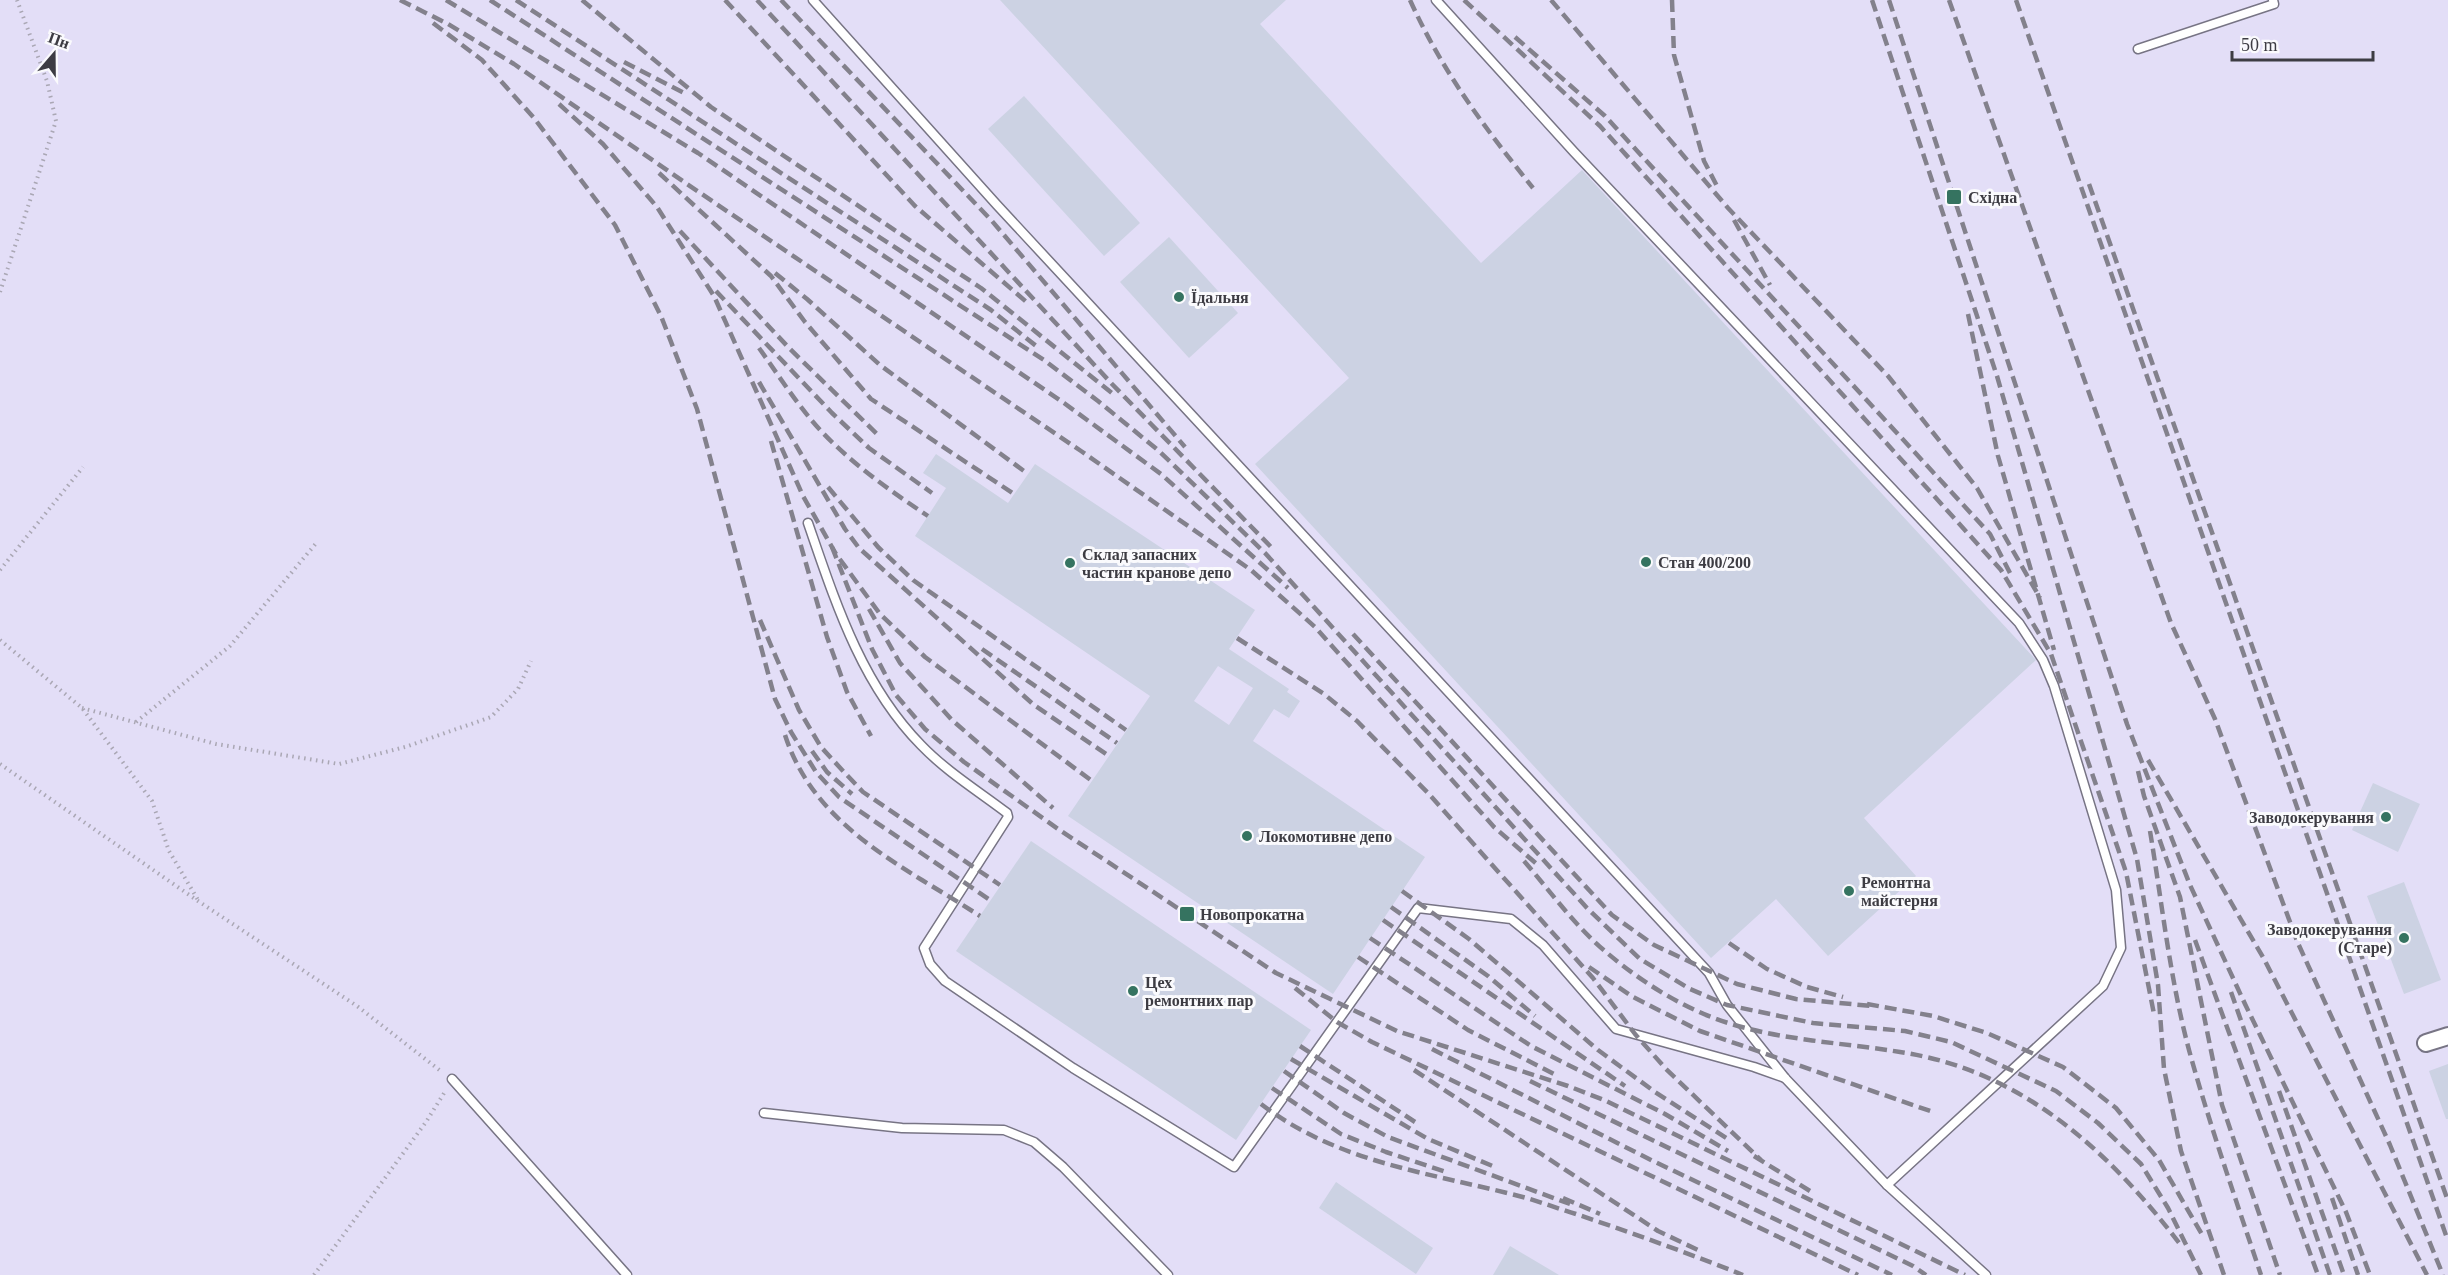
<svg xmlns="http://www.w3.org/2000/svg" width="2448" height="1275" font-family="'Times New Roman',serif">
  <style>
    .built { fill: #e3def7 }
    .building { fill: #ccd2e3; fill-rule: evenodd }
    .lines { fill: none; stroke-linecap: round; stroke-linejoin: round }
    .service-casing { stroke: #777484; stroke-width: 11 }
    .minor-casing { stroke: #777484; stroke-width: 20 }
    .path { stroke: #aaa7b4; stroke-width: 4; stroke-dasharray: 1.5 4.5; stroke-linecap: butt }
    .service { stroke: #fff; stroke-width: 8 }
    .minor { stroke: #fff; stroke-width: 16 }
    .rail { stroke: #83818c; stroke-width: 4.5; stroke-dasharray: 12 6; stroke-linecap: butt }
    .poi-dot { fill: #357360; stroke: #fafafd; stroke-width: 2 }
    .labels { text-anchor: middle; stroke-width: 6; stroke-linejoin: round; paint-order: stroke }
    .poi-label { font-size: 16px; font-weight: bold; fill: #3d3c43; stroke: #fafafd; text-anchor: start }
  </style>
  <rect width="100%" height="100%" fill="#eeeafc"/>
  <!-- built -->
  <rect class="built" x="0" y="0" width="2448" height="1275"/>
  <!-- building -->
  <g class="building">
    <path d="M1000,0H1286L1260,24L1481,263L1582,170L2036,660L1864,818L1916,876L1828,956L1776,899L1711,958L1255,464L1349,378Z"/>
    <path d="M1024,96L1140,223L1104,256L988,129Z"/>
    <path d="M1169,237L1238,313L1189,358L1120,282Z"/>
    <path d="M936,454L1008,503L1035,464L1255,610L1229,649L1289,689L1287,692L1300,701L1289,718L1274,709L1253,741L1425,857L1333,994L1068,816L1150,696L915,536L946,488L923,473ZM1218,666L1253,688L1229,725L1194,701Z"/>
    <path d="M2373,783L2420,804L2398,852L2352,830Z"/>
    <path d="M1031,841L1311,1030L1236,1140L956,951Z"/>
    <path d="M2404,882L2441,980L2404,994L2367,896Z"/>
    <path d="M2448,1064V1119H2446L2429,1071Z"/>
    <path d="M1336,1182L1433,1248L1416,1274L1319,1208Z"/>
    <path d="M1510,1246L1559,1275H1493Z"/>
  </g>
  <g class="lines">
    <defs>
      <g id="service">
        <path d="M813,0L997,205L1709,973L1727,1005L1785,1078L1887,1185L1986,1275"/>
        <path d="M1436,0L1574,152L2019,623L2043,660L2054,686L2116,890L2121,948L2103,986L1887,1185"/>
        <path d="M2138,49L2274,4L2273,0"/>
        <path d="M808,523C835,601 861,684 921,745C946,771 978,791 1007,813L1008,817L924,948L930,964L945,981L1073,1068L1234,1167L1418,908L1511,919L1543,945L1616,1029L1754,1067L1785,1078"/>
        <path d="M452,1079L627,1275"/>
        <path d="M764,1113L902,1128L1004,1130L1034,1142L1063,1167L1168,1275"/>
      </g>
      <path id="minor" d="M2426,1043L2448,1036"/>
    </defs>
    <!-- service casing -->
    <use href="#service" class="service-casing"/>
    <!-- minor casing -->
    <use href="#minor" class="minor-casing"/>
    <!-- path -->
    <g class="path">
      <path d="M0,292L56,121L47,81L17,0"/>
      <path d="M0,570L83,467"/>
      <path d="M0,640L82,708L152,801L169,851L198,900"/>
      <path d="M82,708L216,744L339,764L405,747L491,717L518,689L531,661"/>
      <path d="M136,722L230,646L318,541"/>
      <path d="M0,764L198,901L357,1006L442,1072"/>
      <path d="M314,1275L426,1122L446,1090"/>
    </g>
    <!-- service -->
    <use href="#service" class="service"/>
    <!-- minor -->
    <use href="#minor" class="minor"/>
    <!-- rail -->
    <g class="rail">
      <path d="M400,0L448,24L514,64L687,184L1081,451L1251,570L1315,627L1494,827L1539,866"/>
      <path d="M446,0L698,153L1064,403L1161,474L1288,588"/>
      <path d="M490,0L1044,360L1098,401L1159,451L1265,553L1587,908L1640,959L1690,989L1727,1005L1813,1023L1905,1031L1951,1042L2056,1091L2098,1123L2141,1164L2168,1208L2201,1275"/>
      <path d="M516,0L991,310L1040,349"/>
      <path d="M582,0L711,107L981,288L1112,393"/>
      <path d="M725,0L915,206L1030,305"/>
      <path d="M757,0L1112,384L1273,549"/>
      <path d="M781,0L992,221L1185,447"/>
      <path d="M1410,0C1442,71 1484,127 1533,188"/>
      <path d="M1464,0L1600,126L2001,570L2051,654L2126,872L2154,1014"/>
      <path d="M1551,0L1728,208L1888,376L1977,488L2040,598"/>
      <path d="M1672,0L1674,55L1704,161L1718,188"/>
      <path d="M1872,0L1997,376L2137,859L2158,985L2164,1069L2181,1151L2224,1275"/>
      <path d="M1889,0L2127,724L2190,885L2245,1004L2346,1212L2370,1275"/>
      <path d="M1949,0L2171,623L2215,719L2297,941L2390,1145L2443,1275"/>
      <path d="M2016,0L2448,1241"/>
      <path d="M433,23L482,60L534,118L615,225L661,316L697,409L775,699L791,732L816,772L839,797L990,900"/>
      <path d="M1515,37L1605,116L1990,534L2010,573"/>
      <path d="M624,62L686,94"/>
      <path d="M559,104L603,144L657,207L714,296L803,496L836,554L880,614L925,657L1092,781"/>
      <path d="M659,173L771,276L805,322L871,399L1014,494"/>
      <path d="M2089,184L2448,1201"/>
      <path d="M1734,220L1770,285"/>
      <path d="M680,231L789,348L878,435"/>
      <path d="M775,273L807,299L880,365L1028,474"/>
      <path d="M716,291L832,413L869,448L932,493"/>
      <path d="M1968,314L1998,456L2054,650"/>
      <path d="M759,348C782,380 804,416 833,443C862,471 895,494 928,516"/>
      <path d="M759,382L845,529L859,548L1034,705L1109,756"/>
      <path d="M771,441L827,637L847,692L871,736"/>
      <path d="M828,487L878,547L913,580L1126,730"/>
      <path d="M832,547L872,649L896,695L925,729L964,762L1058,829L1276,973L1397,1031L1568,1086L1604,1100L1965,1275"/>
      <path d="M869,609L900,663L952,720L1053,808"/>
      <path d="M760,620L799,710L821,747L844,772L863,792L1000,885"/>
      <path d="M1353,634L1612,915L1654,945L1737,984L1796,999L1872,1006"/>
      <path d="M1237,638L1324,694L1357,721L1428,793L1593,978L1635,1034L1666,1069L1761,1160"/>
      <path d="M982,649L1117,743"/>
      <path d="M785,735C815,828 905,867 980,916"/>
      <path d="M812,751L827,772L852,794"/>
      <path d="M2148,760L2264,959L2427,1275"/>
      <path d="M2138,771L2144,796L2180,897L2222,1105L2280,1275"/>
      <path d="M2150,831C2162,903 2170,979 2189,1050C2210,1126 2236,1200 2261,1275"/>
      <path d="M1524,861C1550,891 1575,926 1606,952C1633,975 1664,996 1697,1011C1760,1040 1833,1041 1900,1052C2021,1070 2108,1150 2180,1244"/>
      <path d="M1402,891L1469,939L1598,1050L1655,1092L1731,1141"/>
      <path d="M1391,907L1488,976L1535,1016"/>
      <path d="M1383,920L1625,1086"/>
      <path d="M1370,938L1531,1046L1665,1114L1728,1151"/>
      <path d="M2195,940L2318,1275"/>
      <path d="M1729,943L1767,969L1807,987L1843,997"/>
      <path d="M1358,957L1468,1030L1556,1075"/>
      <path d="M1589,967L1633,997L1700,1031L1933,1112"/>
      <path d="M1295,988L1337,1022L1372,1042L1858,1275"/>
      <path d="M2231,992L2330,1275"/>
      <path d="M1867,1004L1933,1016L1987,1033L2063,1067L2116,1108L2159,1160L2204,1238"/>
      <path d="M1300,1046L1415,1122"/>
      <path d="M1432,1049L1653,1161L1892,1275"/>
      <path d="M1291,1059L1428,1139L1495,1167"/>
      <path d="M1414,1070L1658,1231L1700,1251"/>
      <path d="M1284,1071L1344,1113L1388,1137L1570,1204"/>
      <path d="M1530,1081L1913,1266L1926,1275"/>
      <path d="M1272,1088L1341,1134L1386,1152L1446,1172"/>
      <path d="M2279,1091L2344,1275"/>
      <path d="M1261,1104C1337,1162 1425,1172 1515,1195C1536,1200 1556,1208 1576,1214C1632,1233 1688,1253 1743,1275"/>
      <path d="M1754,1156L1810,1191"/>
      <path d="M1563,1198L1600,1214"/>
      <path d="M2332,1198L2358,1275"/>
    </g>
  </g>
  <!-- markers -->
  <g class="poi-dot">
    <rect x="1946" y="189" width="16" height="16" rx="3"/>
    <circle cx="1179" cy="297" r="6"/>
    <circle cx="1646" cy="562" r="6"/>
    <circle cx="1070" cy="563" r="6"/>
    <circle cx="2386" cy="817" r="6"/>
    <circle cx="1247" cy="836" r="6"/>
    <circle cx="1849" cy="891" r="6"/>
    <rect x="1179" y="906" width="16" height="16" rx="3"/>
    <circle cx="2404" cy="938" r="6"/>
    <circle cx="1133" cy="991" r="6"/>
  </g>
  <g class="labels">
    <!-- poi labels -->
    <g class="poi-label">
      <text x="1968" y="203">Східна</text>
      <text x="1191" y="303">Їдальня</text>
      <text x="1082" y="560">Склад запасних<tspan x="1082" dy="18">частин кранове депо</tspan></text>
      <text x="1658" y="568">Стан 400/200</text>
      <text x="2374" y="823" text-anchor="end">Заводокерування</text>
      <text x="1259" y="842">Локомотивне депо</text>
      <text x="1861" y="888">Ремонтна<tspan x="1861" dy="18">майстерня</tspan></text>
      <text x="1200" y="920">Новопрокатна</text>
      <text x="2392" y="935" text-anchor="end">Заводокерування<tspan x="2392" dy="18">(Старе)</tspan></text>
      <text x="1145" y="988">Цех<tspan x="1145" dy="18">ремонтних пар</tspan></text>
    </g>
  </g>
  <!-- north arrow -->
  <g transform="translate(54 54) rotate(20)" stroke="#fafafd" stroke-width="4.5" paint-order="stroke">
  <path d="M0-4.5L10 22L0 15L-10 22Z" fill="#3d3c43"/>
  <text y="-9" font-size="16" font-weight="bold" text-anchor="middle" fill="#3d3c43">Пн</text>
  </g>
  <!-- scale -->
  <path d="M2232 51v9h141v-9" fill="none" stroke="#3d3c43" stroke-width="3"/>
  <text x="2241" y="51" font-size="18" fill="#3d3c43" stroke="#fafafd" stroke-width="4.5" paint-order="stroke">50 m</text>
</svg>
